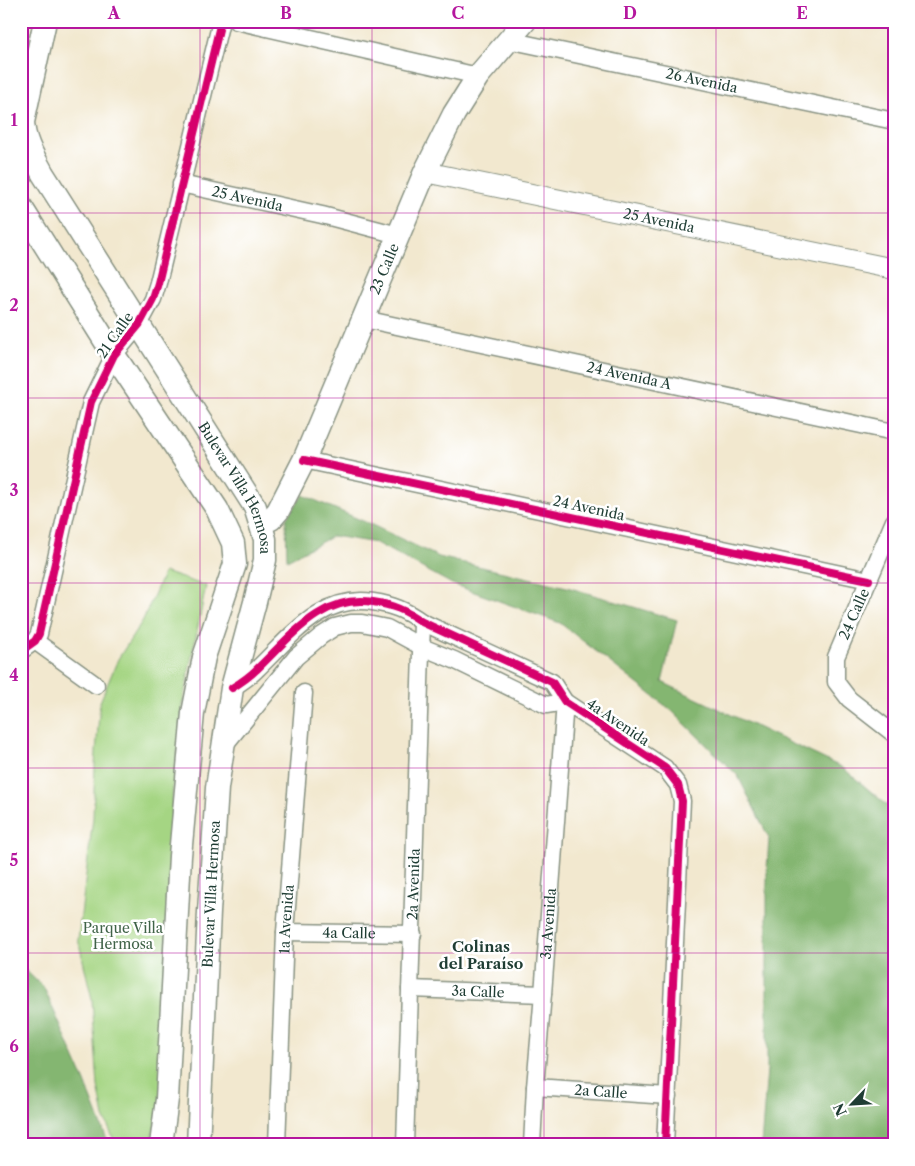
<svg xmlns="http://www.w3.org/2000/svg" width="915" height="1166" font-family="'Libre Caslon Text',serif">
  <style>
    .green { fill: #a5d583; stroke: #62895c }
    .forest { fill: #84b671; stroke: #527a52 }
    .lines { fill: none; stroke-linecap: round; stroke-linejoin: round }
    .minor-casing { stroke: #889282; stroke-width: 19 }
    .tertiary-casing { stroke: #889282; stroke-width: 22 }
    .secondary-casing { stroke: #889282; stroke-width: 25 }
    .minor { stroke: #fff; stroke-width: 16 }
    .tertiary { stroke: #fff; stroke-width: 20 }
    .secondary { stroke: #fff; stroke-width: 22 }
    .cycleway-casing { stroke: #fff; stroke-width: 11 }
    .cycleway { stroke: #d6006c; stroke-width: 8 }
    .grid { fill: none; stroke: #b5179e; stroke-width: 1; stroke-opacity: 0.55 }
    .labels { text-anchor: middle; stroke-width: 5; stroke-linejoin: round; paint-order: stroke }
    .street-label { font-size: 14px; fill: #1f3d34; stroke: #fff }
    .park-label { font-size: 14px; fill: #406348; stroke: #fff }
    .neighbourhood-label { font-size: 15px; font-weight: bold; fill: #1f3d34; stroke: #fff }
    .neatline { fill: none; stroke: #b5179e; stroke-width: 2 }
    .grid-label { font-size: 16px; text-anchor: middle; font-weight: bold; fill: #b5179e }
  </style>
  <rect width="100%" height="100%" fill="#fff"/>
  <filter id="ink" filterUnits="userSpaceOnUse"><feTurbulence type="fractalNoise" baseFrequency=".02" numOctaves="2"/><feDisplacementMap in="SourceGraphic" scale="10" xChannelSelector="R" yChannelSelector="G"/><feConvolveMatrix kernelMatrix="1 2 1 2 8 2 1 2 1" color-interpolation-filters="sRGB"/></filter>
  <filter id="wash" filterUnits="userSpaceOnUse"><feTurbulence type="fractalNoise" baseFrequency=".0096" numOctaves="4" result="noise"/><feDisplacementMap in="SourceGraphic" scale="20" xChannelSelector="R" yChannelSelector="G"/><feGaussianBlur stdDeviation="1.12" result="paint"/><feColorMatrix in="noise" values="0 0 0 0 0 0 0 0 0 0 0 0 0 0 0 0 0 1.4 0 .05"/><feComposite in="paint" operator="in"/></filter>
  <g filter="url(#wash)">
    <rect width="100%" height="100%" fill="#f2e8cf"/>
    <!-- green -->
    <path class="green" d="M164,572L206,586L184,696L173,786L160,1104L150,1145H116L104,1117L98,1086L92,999L78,939L93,818L95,765L100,702L118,659L143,620Z"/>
    <!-- forest -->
    <g class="forest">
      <path d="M303,495L370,524L439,557L567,587L677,620L662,682L843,768L894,811V1145H761L767,1070V869L769,838L738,776L672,711L560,623L452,584L376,543L333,536L287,560L286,519Z"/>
      <path d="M21,966L44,988L85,1082L109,1145H21Z"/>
    </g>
  </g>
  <g filter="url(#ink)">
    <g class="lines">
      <defs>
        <g id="minor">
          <path d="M236,21L478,76"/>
          <path id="s1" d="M508,40L894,121"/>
          <path id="s2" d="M181,184L322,215L398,235"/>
          <path id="s3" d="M364,319L894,432"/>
          <path d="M304,460L869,580"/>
          <path d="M894,521L836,657V682L849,699L894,734"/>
          <path d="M35,641L96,685"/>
          <path d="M21,651L35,641L39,634L91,402L114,355L139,325L153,299L158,283L221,21"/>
          <path d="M232,688C240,683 249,677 256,670C290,638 321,594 373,602C393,605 405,610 422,622L552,682L565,702L665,768L678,785L682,801L665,1145"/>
          <path d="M223,747L296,657L321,636L335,627L351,623H362L387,628L422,647L454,660L546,705L565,702"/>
          <path id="s4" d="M285,932L413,934"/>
          <path id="s5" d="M410,989L543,994"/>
          <path id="s6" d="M535,1087L668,1096"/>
          <path id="s7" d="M277,1145L285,932L304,693"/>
          <path id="s8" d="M405,1145L422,622"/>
          <path id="s9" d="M532,1145L535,1087L543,994L565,702"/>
        </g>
        <g id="tertiary">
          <path id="s10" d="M425,172L894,269"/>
        </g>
        <g id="secondary">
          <path id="s11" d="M45,21L23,122C24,142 34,157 43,174L255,507L265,539V560L255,602L232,688L217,788L209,912L198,1145"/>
          <path d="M21,207L114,355L217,509L233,543L235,564L204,657L193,713L180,856L167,1099L161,1145"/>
          <path id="s12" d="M261,523L271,519L278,511L304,460L425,172L454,114L478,76L525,21"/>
        </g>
      </defs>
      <!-- minor casing -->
      <use href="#minor" class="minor-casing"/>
      <!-- tertiary casing -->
      <use href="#tertiary" class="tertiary-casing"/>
      <!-- secondary casing -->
      <use href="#secondary" class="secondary-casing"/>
      <!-- minor -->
      <use href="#minor" class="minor"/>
      <!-- tertiary -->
      <use href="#tertiary" class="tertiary"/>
      <!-- secondary -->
      <use href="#secondary" class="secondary"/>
      <defs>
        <g id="cycleway">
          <path d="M304,460L869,580"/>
          <path d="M21,651L35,641L39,634L91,402L114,355L139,325L153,299L158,283L221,21"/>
          <path d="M232,688C240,683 249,677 256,670C290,638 321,594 373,602C393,605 405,610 422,622L552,682L565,702L665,768L678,785L682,801L665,1145"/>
        </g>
      </defs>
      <!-- cycleway casing -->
      <use href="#cycleway" class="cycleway-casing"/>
      <!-- cycleway -->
      <use href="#cycleway" class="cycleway"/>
    </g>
  </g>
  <!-- grid -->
  <path class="grid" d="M200,21V1145M372,21V1145M544,21V1145M716,21V1145M21,213H894M21,398H894M21,583H894M21,768H894M21,953H894"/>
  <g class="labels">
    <!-- street labels -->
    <g class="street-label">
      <text dy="5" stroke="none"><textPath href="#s1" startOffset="198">26 Avenida</textPath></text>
      <text dy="5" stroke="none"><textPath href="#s2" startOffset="68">25 Avenida</textPath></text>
      <text dy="5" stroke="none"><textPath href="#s10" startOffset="239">25 Avenida</textPath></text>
      <text dy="5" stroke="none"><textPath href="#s12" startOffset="286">23 Calle</textPath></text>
      <text transform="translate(115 335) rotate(-55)" y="5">21 Calle</text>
      <text dy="5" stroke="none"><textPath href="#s3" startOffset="271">24 Avenida A</textPath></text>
      <text dy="5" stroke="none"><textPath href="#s11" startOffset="529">Bulevar Villa Hermosa</textPath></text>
      <text transform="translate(589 508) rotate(12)" y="5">24 Avenida</text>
      <text transform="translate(854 614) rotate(-66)" y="5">24 Calle</text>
      <text transform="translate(618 722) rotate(34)" y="5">4a Avenida</text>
      <text dy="5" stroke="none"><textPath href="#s8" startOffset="261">2a Avenida</textPath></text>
      <text transform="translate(211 894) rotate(-87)" y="5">Bulevar Villa Hermosa</text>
      <text dy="5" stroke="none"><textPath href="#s7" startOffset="226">1a Avenida</textPath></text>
      <text dy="5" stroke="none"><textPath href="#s9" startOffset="222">3a Avenida</textPath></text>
      <text dy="5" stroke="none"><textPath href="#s4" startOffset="64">4a Calle</textPath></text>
      <text dy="5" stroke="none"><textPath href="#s5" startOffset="68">3a Calle</textPath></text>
      <text dy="5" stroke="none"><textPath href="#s6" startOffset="66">2a Calle</textPath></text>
    </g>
    <!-- park labels -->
    <g class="park-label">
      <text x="123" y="933">Parque Villa<tspan x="123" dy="16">Hermosa</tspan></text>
    </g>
    <!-- neighbourhood labels -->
    <g class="neighbourhood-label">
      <text x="481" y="952">Colinas<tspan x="481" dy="17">del Paraíso</tspan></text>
    </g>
  </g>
  <!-- margin -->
  <rect width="915" height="1166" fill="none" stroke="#fff" stroke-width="55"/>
  <!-- north arrow -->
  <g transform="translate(852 1104) rotate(245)" stroke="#ffffff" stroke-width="4" paint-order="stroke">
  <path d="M0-4L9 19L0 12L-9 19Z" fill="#1f3d34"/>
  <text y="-8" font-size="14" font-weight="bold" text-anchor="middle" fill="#1f3d34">N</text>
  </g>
  <rect x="28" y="28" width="860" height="1110" class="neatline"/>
  <g class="grid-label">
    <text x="114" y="19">A</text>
    <text x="286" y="19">B</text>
    <text x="458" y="19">C</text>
    <text x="630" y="19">D</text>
    <text x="802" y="19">E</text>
    <text x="14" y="126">1</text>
    <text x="14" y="311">2</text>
    <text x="14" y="496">3</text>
    <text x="14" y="681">4</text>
    <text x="14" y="866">5</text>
    <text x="14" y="1052">6</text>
  </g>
</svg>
